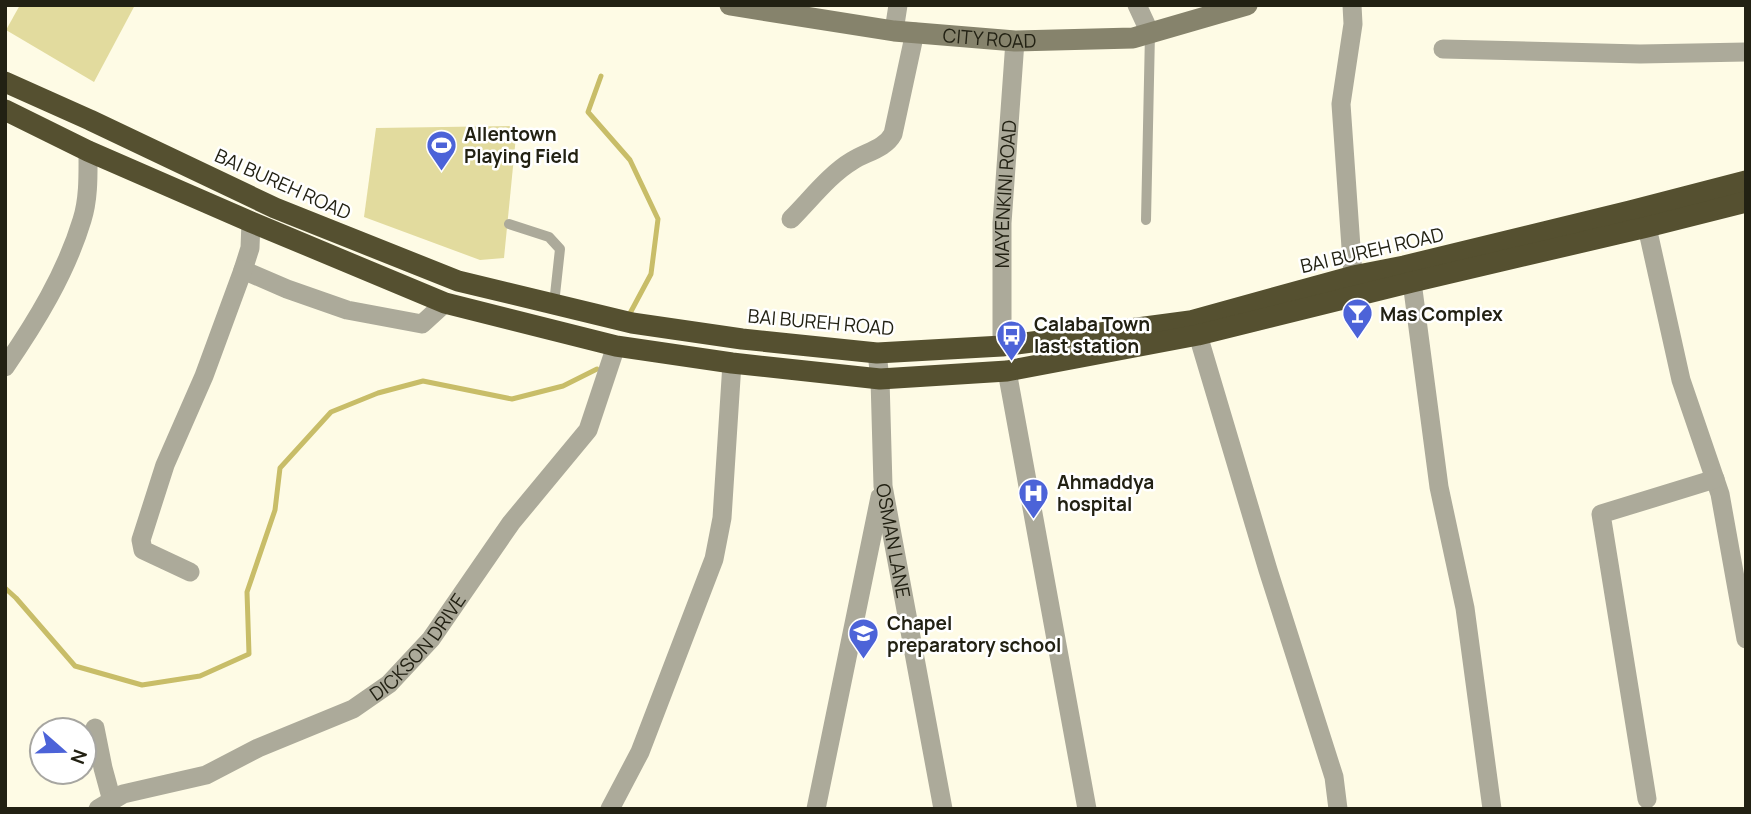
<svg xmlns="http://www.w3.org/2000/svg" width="1751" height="814" font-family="Manrope,sans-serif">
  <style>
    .green { fill: #e2db9e }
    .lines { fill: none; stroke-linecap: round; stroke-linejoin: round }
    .stream { stroke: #c8bd68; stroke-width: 5 }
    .lane { stroke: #acaa9a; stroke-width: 10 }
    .street { stroke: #acaa9a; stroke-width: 19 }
    .secondary { stroke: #86836c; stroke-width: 21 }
    .highway { stroke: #555030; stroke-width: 21 }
    .labels { text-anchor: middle; stroke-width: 5; stroke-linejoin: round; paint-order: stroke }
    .street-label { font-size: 19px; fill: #222113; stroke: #fff }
    .poi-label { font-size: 19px; font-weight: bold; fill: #222113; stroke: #fff; text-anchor: start }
  </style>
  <rect width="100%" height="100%" fill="#fefbe5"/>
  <!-- green -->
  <g class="green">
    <path d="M20,5H135L94,82L6,30Z"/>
    <path d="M517,126L504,258L480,260L364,217L376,128Z"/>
  </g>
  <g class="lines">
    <!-- stream -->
    <g class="stream">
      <path d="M601,76L588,112L630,160L658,219L651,274L628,317"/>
      <path d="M5,588L16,598L75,666L142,685L200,676L249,654L247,592L275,510L280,468L331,412L378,393L423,381L512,399L563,386L597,369"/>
    </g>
    <!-- lane -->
    <g class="lane">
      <path d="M1146,220L1150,33"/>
      <path d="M509,224L549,237L560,249L554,304"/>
    </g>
    <!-- street -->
    <g class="street">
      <path d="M1137,5L1150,33"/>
      <path d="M1352,5L1353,24L1341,104L1353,276"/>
      <path d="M894,31L898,5"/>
      <path d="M1443,49L1640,54L1746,52"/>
      <path d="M791,219C810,200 830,174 852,161C866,152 885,149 893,134L915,32"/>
      <path d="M251,222L250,248L243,270L287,289L347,310L422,324L445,303"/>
      <path d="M1647,227L1681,380L1720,494L1746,639"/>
      <path d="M1412,282L1439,487L1465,608L1492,809"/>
      <path d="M1198,335L1268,570L1334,777L1338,809"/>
      <path id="s1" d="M1002,346V223L1015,41"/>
      <path id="s2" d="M877,353L880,379L883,486L943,809"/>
      <path d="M5,367C36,322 66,273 82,220C89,198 88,173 88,151"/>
      <path d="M1007,371L1087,809"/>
      <path d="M190,572L143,550L141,540L165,465L204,376L243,270"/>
      <path d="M95,728L103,768L112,801"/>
      <path d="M1647,799L1601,514L1715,479"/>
      <path id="s3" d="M98,809L123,794L206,775L258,748L353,709L389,684L431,639L511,523L588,430L616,346"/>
      <path d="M610,809L640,752L714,559L722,518L732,363"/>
      <path d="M816,809L880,497"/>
    </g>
    <!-- secondary -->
    <path class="secondary" id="s4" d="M730,5L894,31L1015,41L1133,38L1247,5"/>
    <!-- highway -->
    <g class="highway">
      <path d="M5,82L90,120L275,208L458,281L632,323L742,339L877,353L1002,346L1190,321L1353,276L1404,266L1630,211L1746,181"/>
      <path d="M5,110L88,151L251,222L445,303L616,346L732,363L880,379L1007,371L1198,335L1412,282L1647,227L1746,202"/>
    </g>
  </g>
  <!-- icons -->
  <defs>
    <symbol id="stadium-pin" viewBox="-11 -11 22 30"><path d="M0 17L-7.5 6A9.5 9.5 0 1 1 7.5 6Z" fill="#4c63d8" stroke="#fff"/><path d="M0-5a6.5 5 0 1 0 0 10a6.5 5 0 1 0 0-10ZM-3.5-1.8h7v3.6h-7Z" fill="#fff"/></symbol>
    <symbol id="bar-pin" viewBox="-11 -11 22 30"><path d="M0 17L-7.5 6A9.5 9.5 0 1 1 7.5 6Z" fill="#4c63d8" stroke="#fff"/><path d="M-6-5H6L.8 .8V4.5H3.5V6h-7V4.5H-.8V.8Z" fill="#fff"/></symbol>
    <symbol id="bus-pin" viewBox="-11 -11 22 30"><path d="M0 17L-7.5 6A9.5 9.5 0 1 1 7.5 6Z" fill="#4c63d8" stroke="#fff"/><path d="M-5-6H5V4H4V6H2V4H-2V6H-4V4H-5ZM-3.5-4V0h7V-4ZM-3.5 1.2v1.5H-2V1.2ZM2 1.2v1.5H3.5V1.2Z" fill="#fff"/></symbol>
    <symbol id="hospital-pin" viewBox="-11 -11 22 30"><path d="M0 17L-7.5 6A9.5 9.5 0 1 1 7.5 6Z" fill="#4c63d8" stroke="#fff"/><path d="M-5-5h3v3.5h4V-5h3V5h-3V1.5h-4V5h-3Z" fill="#fff"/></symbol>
    <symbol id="school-pin" viewBox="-11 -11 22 30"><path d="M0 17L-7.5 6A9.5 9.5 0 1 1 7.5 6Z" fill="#4c63d8" stroke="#fff"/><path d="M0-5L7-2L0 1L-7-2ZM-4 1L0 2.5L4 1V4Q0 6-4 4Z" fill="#fff"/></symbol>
  </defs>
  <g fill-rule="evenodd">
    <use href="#stadium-pin" x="424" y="128" width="35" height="47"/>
    <use href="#bar-pin" x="1340" y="296" width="35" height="47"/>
    <use href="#bus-pin" x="994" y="318" width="35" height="47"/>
    <use href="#hospital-pin" x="1016" y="476" width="35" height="47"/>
    <use href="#school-pin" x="846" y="616" width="35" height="47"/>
  </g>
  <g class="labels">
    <!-- street labels -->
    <g class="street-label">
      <text dy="7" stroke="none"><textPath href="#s4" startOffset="262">CITY ROAD</textPath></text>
      <text transform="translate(283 184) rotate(24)" y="7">BAI BUREH ROAD</text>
      <text dy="7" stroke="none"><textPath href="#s1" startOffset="152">MAYENKINI ROAD</textPath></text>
      <text transform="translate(1372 250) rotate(-13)" y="7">BAI BUREH ROAD</text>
      <text transform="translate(821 322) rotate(5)" y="7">BAI BUREH ROAD</text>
      <text dy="7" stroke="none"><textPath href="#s2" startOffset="189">OSMAN LANE</textPath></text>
      <text dy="7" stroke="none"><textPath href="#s3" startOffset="366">DICKSON DRIVE</textPath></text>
    </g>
    <!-- poi labels -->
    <g class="poi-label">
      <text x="464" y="141">Allentown<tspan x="464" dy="22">Playing Field</tspan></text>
      <text x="1380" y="321">Mas Complex</text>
      <text x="1034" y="331">Calaba Town<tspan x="1034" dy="22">last station</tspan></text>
      <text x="1057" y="489">Ahmaddya<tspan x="1057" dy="22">hospital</tspan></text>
      <text x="887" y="630">Chapel<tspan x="887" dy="22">preparatory school</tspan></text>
    </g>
  </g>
  <!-- border -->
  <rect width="1751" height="814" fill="none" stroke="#222113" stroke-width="14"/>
  <!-- north arrow -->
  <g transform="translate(63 751) rotate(110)"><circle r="33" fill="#ffffff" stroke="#a7a6a1" stroke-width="2"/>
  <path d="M0-5L12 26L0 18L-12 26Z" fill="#4c63d8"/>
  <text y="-10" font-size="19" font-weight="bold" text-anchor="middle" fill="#222113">N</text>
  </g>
</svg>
